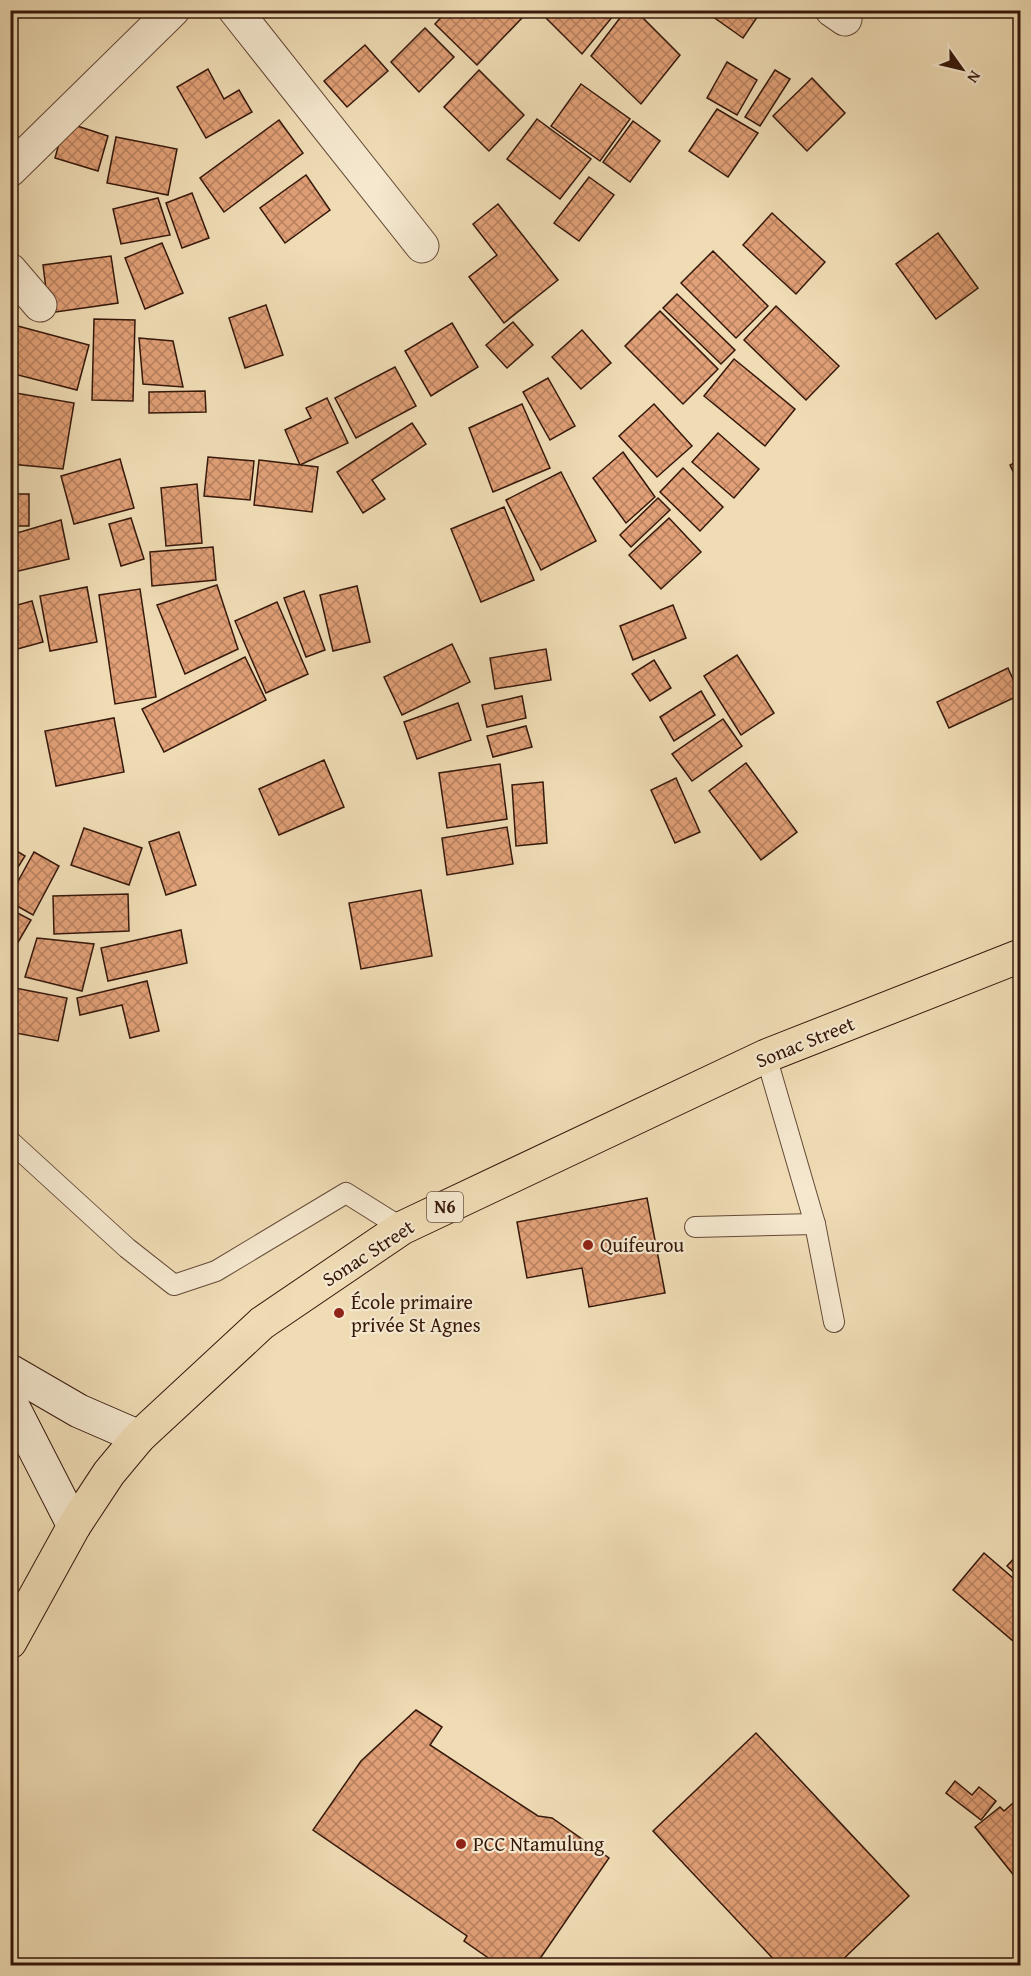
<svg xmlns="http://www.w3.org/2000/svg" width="1031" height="1976" font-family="'Gentium Book Plus',serif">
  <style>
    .building { fill: url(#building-cross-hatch); stroke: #36180b; stroke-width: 1.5 }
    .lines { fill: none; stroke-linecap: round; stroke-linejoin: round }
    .lane-casing { stroke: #644936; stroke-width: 22 }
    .street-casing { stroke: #644936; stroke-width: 35 }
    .secondary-casing { stroke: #36180b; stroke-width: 35 }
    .highway-casing { stroke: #36180b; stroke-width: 35 }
    .lane { stroke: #f5e8cf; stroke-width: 20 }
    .street { stroke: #f5e8cf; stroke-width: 33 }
    .secondary { stroke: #f5e8cf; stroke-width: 33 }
    .highway { stroke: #efdcb5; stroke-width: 33 }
    .poi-dot { fill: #8f2418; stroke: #f5e8cf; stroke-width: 2 }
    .labels { text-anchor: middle; stroke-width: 4.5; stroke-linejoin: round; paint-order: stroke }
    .shield { fill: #f5e8cf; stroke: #6f5646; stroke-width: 1.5 }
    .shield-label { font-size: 18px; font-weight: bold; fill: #36180b }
    .street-label { font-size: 20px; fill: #36180b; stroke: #f5e8cf }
    .poi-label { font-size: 20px; fill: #36180b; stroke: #f5e8cf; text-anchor: start }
  </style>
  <defs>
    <pattern id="building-cross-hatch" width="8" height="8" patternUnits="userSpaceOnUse" patternTransform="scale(1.5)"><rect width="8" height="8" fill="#e1a077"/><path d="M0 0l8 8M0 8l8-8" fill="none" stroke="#b78160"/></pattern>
  </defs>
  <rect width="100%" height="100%" fill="#efdcb5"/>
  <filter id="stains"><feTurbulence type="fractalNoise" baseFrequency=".00333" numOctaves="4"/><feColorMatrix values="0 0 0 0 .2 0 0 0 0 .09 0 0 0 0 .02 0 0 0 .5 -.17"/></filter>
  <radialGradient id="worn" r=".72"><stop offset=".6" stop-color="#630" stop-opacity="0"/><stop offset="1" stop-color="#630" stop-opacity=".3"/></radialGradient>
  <!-- building -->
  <g class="building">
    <path d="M448,10H514L522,18L477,65L435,24Z"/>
    <path d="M538,10H618L582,54Z"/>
    <path d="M626,10H635L680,55L641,104L591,56Z"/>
    <path d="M711,10H762L743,38L709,14Z"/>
    <path d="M425,28L454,57L419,92L391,62Z"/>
    <path d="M365,45L388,71L347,107L324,81Z"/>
    <path d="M727,62L757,80L737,115L707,98Z"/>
    <path d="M208,69L224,99L239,90L252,112L206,138L177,87Z"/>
    <path d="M479,70L524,115L489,151L444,107Z"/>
    <path d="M775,70L790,79L760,126L745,117Z"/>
    <path d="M812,78L845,113L807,151L773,116Z"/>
    <path d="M581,84L630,119L600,161L551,126Z"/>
    <path d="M717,109L758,133L728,177L689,151Z"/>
    <path d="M537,119L591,159L560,199L507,159Z"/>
    <path d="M279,120L303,153L224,212L200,178Z"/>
    <path d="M633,121L660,141L630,182L603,162Z"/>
    <path d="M65,122L108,136L98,171L55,158Z"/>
    <path d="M116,137L177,149L168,195L107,183Z"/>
    <path d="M306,175L330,210L285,243L260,208Z"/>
    <path d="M589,177L614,195L579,241L554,223Z"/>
    <path d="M192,193L209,238L182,248L166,203Z"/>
    <path d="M158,198L170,235L121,244L113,209Z"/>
    <path d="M498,204L558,280L504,323L469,277L497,255L473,224Z"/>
    <path d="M772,213L825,262L796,294L743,245Z"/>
    <path d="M938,233L978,288L936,319L896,264Z"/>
    <path d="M162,243L183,293L145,309L125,258Z"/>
    <path d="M713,251L768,306L736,338L681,283Z"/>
    <path d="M111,256L118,303L49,313L43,265Z"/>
    <path d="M677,294L735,350L721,364L663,308Z"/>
    <path d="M266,305L283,355L245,368L229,318Z"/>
    <path d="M776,306L839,366L806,400L744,340Z"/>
    <path d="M660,311L718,369L683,404L625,346Z"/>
    <path d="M94,319L135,320L133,401L92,400Z"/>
    <path d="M513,322L533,345L507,368L486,345Z"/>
    <path d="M452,323L478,367L431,396L405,351Z"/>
    <path d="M14,325L89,345L77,390L10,373V337Z"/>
    <path d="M582,330L611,363L581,389L552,357Z"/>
    <path d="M139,338L173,341L183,387L143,384Z"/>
    <path d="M734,359L795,409L765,446L704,396Z"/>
    <path d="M395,367L416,406L356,438L335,398Z"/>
    <path d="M548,378L575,426L550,440L523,392Z"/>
    <path d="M205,391L206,412L149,413V392Z"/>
    <path d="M10,392L74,403L63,469L10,464Z"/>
    <path d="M327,398L348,443L300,465L285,430L311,418L306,408Z"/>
    <path d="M522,404L550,468L493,492L469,428Z"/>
    <path d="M654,404L692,446L657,477L619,436Z"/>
    <path d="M412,423L426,444L372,480L385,499L363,513L337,472Z"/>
    <path d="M718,433L759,469L734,498L692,462Z"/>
    <path d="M623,452L655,497L626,523L593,478Z"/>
    <path d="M208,457L254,461L250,500L204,496Z"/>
    <path d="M120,459L134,508L74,524L61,476Z"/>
    <path d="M259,460L318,467L312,512L254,505Z"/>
    <path d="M1020,460V486L1010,465Z"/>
    <path d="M683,468L723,507L700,531L660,492Z"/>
    <path d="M561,472L596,541L541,570L506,500Z"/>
    <path d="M197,484L202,543L166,546L161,488Z"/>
    <rect x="10" y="494" width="19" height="32"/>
    <path d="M658,498L670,510L631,547L620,535Z"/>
    <path d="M504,507L534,580L481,602L451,529Z"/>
    <path d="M131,518L144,559L121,566L109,524Z"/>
    <path d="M669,518L701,552L661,589L629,555Z"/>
    <path d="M61,520L69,559L10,573V535Z"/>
    <path d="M213,547L216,580L152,586L150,552Z"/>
    <path d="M217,585L238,649L185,674L157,605Z"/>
    <path d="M357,586L370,642L333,651L320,595Z"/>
    <path d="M87,587L97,642L50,651L40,596Z"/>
    <path d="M140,589L156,697L115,704L99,595Z"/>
    <path d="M304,591L325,650L306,657L284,598Z"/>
    <path d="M32,601L43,642L10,651V607Z"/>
    <path d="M277,602L308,674L266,693L235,621Z"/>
    <path d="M673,605L686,638L633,660L620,626Z"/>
    <path d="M452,644L470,682L402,715L384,677Z"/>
    <path d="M546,649L551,680L495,689L490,658Z"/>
    <path d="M737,655L774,713L741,735L704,676Z"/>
    <path d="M245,657L266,700L164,752L142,709Z"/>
    <path d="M654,660L671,688L650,701L632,674Z"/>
    <path d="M1008,668L1020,695L949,728L937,702Z"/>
    <path d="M701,691L715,715L674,741L660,717Z"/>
    <path d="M522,696L526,718L487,727L482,705Z"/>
    <path d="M458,703L471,740L417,759L404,722Z"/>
    <path d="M114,718L124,772L56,786L45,731Z"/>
    <path d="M723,719L742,746L692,781L672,754Z"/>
    <path d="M526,726L532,747L493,757L487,736Z"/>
    <path d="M324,760L344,807L279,835L259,789Z"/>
    <path d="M746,763L797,832L761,860L709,791Z"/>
    <path d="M500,764L507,819L447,828L439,773Z"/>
    <path d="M676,778L700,832L675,843L651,790Z"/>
    <path d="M543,782L547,843L516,846L512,785Z"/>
    <path d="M507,827L513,864L447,875L442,838Z"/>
    <path d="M84,828L142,848L129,885L71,865Z"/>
    <path d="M179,832L196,885L166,895L149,842Z"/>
    <path d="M10,847L25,856L10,880Z"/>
    <path d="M34,852L59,866L33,915L10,902V896Z"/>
    <path d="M421,890L432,956L361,969L349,903Z"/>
    <path d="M128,894L129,931L54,934L53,896Z"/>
    <path d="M10,909L31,920L10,956Z"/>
    <path d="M181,930L187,963L108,981L101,948Z"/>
    <path d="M37,938L94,944L82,991L25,977Z"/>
    <path d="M147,981L159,1031L130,1038L122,1005L80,1015L77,998Z"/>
    <path d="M15,988L67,998L58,1041L10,1032V1008Z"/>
    <path d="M647,1198L665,1293L589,1307L582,1268L527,1278L517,1222Z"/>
    <path d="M1020,1552V1578L1007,1566Z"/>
    <path d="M984,1553L1020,1584V1647L953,1590Z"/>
    <path d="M416,1710L442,1727L430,1745L538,1816L552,1818L609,1858L535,1966H500L464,1941L467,1936L313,1830L361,1761Z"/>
    <path d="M756,1733L909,1896L836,1966H780L653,1831Z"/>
    <path d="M955,1781L972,1795L979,1787L996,1801L981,1820L946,1793Z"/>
    <path d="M1020,1797V1883L975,1827L1000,1807L1004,1811Z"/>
  </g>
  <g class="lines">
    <defs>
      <g id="lane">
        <path d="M766,1056L815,1224L834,1322"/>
        <path d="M10,1141L127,1248L174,1285L216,1271L346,1193L402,1228"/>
        <path d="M695,1227L815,1224"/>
      </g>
      <g id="street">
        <path d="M235,10L422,246"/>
        <path d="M832,10L845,19"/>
        <path d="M10,170L173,10"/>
        <path d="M10,270L40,305"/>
      </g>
      <g id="secondary">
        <path d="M10,1371L79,1411L139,1437"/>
        <path d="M10,1401L74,1526"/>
      </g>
      <path id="highway" d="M10,1642L74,1526L109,1473L139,1437L262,1323L402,1228L766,1056L1020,956"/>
    </defs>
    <!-- lane casing -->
    <use href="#lane" class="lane-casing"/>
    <!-- street casing -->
    <use href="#street" class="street-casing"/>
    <!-- secondary casing -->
    <use href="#secondary" class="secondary-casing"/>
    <!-- highway casing -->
    <use href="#highway" class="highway-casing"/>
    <!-- lane -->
    <use href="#lane" class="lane"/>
    <!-- street -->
    <use href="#street" class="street"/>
    <!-- secondary -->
    <use href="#secondary" class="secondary"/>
    <!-- highway -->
    <use href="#highway" class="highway"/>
  </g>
  <!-- markers -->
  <g class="poi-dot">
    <circle cx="588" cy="1245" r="6"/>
    <circle cx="339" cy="1313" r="6"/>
    <circle cx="461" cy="1844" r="6"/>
  </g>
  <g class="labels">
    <!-- shield labels -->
    <rect class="shield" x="427" y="1192" width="36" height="30" rx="4.5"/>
    <g class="shield-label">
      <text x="445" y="1213">N6</text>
    </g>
    <!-- street labels -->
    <g class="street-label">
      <text transform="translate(805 1042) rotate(-22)" y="7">Sonac Street</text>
      <text transform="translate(368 1253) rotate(-33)" y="7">Sonac Street</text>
    </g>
    <!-- poi labels -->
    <g class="poi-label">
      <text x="600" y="1252">Quifeurou</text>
      <text x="351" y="1309">École primaire<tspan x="351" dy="23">privée St Agnes</tspan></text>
      <text x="473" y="1851">PCC Ntamulung</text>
    </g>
  </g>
  <!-- margin -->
  <rect width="1031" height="1976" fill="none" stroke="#efdcb5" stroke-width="36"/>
  <rect x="12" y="12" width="1007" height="1952" fill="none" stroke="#36180b" stroke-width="3"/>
  <rect x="18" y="18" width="995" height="1940" fill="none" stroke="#36180b" stroke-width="1.5"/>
  <!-- north arrow -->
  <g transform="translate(962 69) rotate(124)" stroke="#f5e8cf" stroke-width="4.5" paint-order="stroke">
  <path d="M0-4.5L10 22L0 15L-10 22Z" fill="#36180b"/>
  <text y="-9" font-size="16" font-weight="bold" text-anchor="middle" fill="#36180b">N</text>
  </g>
  <rect width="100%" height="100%" filter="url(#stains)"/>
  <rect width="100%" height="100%" fill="url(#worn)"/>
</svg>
